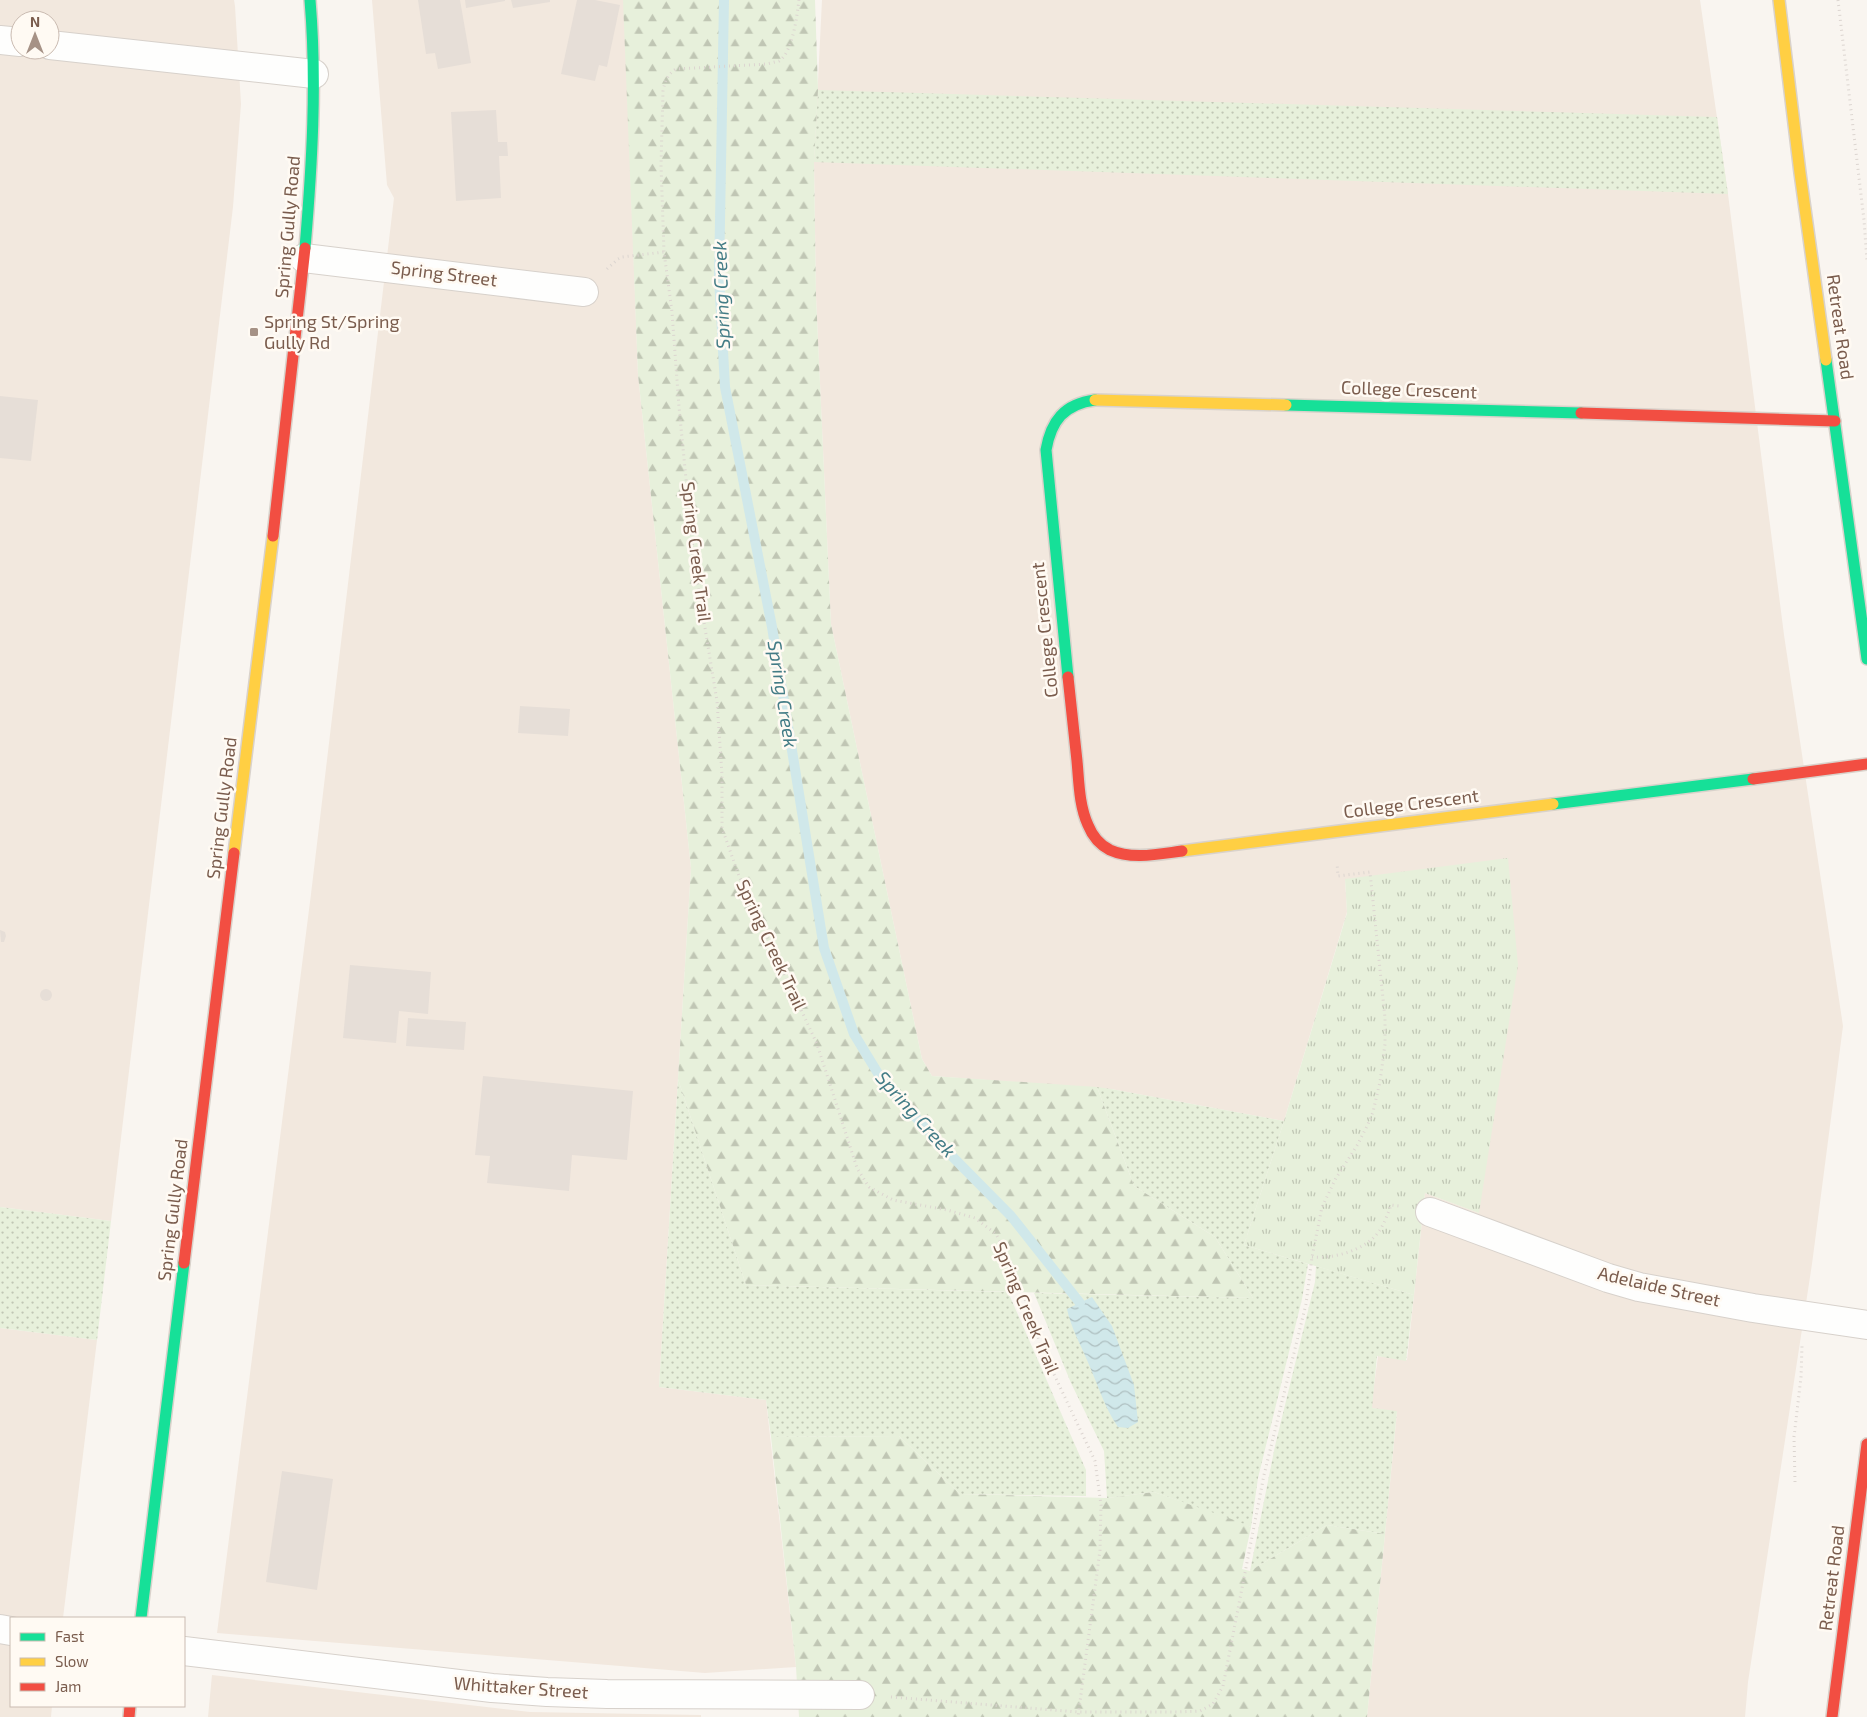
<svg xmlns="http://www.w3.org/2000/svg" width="1867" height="1717" font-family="'Exo 2',sans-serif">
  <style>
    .residential { fill: #f2e8de; fill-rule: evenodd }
    .grass { fill: url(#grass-dots) }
    .forest { fill: url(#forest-firs) }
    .park { fill: url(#park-tufts) }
    .water { fill: url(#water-waves) }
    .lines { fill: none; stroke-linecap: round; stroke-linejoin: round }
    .stream { stroke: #d0e8ea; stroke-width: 10 }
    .building { fill: #e6ded7 }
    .street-casing { stroke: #d7d1cb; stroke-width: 30 }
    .fast-casing { stroke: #d9d2cb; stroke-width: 14 }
    .slow-casing { stroke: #d9d2cb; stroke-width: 14 }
    .jam-casing { stroke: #d9d2cb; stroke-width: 14 }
    .path { stroke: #dcd5d0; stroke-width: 3; stroke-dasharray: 1 4; stroke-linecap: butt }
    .street { stroke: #fefefd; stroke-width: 28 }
    .fast { stroke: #16e098; stroke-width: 11 }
    .slow { stroke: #ffcf43; stroke-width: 11 }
    .jam { stroke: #f24e42; stroke-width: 11 }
    .poi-dot { fill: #a69286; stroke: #fffaf3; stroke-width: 2 }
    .labels { text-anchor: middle; stroke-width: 5; stroke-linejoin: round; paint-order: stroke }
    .street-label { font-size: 18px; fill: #7a5c4d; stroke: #fffaf3 }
    .poi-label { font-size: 18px; fill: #7a5c4d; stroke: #fffaf3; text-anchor: start }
    .water-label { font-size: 19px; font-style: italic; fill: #437c86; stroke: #fffaf3 }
  </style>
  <defs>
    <pattern id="grass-dots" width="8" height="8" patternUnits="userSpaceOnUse" patternTransform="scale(1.25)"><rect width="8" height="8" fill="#e7f0db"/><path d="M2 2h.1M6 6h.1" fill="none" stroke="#c0c6b4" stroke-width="1.8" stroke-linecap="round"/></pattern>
    <pattern id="forest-firs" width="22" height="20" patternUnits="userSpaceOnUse" patternTransform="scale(1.25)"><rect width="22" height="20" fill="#e7f0db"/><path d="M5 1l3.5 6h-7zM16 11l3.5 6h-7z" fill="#c0c6b4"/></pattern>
    <pattern id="park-tufts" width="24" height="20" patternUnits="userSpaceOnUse" patternTransform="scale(1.25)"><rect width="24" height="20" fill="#e7f0db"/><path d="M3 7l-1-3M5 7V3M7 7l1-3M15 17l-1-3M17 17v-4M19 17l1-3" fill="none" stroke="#c0c6b4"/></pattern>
    <pattern id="water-waves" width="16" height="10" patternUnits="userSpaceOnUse" patternTransform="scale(1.25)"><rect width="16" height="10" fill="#d0e8ea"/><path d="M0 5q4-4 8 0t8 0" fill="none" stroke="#aebfc0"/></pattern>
  </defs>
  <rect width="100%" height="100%" fill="#f9f5f0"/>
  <!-- residential -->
  <g class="residential">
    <path d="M0,0H234L235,6L241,104L233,207L111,1221L0,1207ZM20,20H50V50H20Z"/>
    <path d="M372,0H624L638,375L691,868L659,1387L766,1400L796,1667L705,1673L217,1633L311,894L394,198L387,185Z"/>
    <path d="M822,0H1700L1728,194L1784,635L1843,1026L1812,1264L1748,1682L1745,1717H1367L1397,1412L1371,1408L1378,1356L1407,1360L1425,1193L1479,1213L1345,879L1347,912L1284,1121L1111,1089L932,1076L922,1059L831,624L816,296L814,162Z"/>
    <path d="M0,1328L97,1340L63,1618H11V1706H52L51,1717H0Z"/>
    <path d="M212,1675L530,1712L701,1715V1717H208Z"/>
  </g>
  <!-- grass -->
  <g class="grass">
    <path d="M818,90L1717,117L1728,194L814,162Z"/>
    <path d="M678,1079L746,1285L1008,1292L1086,1470V1496L960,1494L899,1436L771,1437L766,1400L659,1387Z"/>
    <path d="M1097,1087L1111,1089L1284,1121L1244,1245L1308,1264L1302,1299L1258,1478L1251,1527L1154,1492L1107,1498L1104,1451L1071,1383L1034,1293L1253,1298L1215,1237L1134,1186Z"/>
    <path d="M0,1207L111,1221L97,1340L0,1328Z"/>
    <path d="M1316,1266L1414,1295L1406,1361L1377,1356L1372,1408L1397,1411L1385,1534L1327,1525L1250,1571L1275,1446L1315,1282Z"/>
  </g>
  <!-- forest -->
  <g class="forest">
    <path d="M623,0H815L818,90L814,162L816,296L831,624L922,1059L932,1076L1097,1087L1134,1186L1215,1237L1253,1298L746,1285L678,1079L691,868L638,375Z"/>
    <path d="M899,1436L960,1494L1107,1498L1154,1492L1237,1521L1251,1527L1242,1569L1250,1571L1327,1525L1385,1534L1367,1717H799L796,1667L771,1437Z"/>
  </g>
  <!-- park -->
  <path class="park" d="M1508,858L1518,965L1479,1213L1425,1193L1414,1295L1244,1245L1284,1121L1347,913L1345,879Z"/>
  <!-- water -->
  <path class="water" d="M1092,1297L1112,1326L1134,1385L1138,1422L1128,1428L1118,1427C1104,1407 1097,1382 1087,1360C1080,1343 1071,1328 1067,1309Z"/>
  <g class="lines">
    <!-- stream -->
    <path class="stream" d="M724,0L719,277L725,387L772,627L824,948L854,1034L882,1080L939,1143L1011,1216L1080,1303"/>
  </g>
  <!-- building -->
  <g class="building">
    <path d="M418,0H460L471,63L438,69L435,53L426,54Z"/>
    <path d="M465,0H505V1L466,8Z"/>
    <path d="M511,0H550V2L513,8Z"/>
    <path d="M577,0H595L620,5L607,67L599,65L595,81L561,74Z"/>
    <path d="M496,110L498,142H507L508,156H499L501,198L456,201L451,112Z"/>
    <path d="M0,396L38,400L31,461L0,458Z"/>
    <path d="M520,706L570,709L568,736L518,733Z"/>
    <path d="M0,930L5,932L6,936L4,942H1Z"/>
    <path d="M350,965L431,972L428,1014L399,1011L396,1043L343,1038Z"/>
    <circle cx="46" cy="995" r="6"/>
    <path d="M408,1018L466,1022L464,1050L406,1046Z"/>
    <path d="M483,1076L633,1091L627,1160L572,1155L569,1191L487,1183L490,1156L475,1155Z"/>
    <path d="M282,1471L333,1479L317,1590L266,1582Z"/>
  </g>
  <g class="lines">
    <defs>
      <g id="street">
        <path d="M0,40L20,42"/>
        <path d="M50,45L314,74"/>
        <path d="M304,258L584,292"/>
        <path d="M1430,1212L1608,1278L1639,1287L1753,1308L1867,1325"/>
        <path d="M0,1629L11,1631"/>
        <path d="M184,1651L492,1688L547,1692L607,1694L860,1695"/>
      </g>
      <g id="fast">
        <path d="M305,248C312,165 317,83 310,0"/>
        <path d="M1826,360L1867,659"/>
        <path d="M1286,405L1581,413"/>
        <path d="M1068,677L1046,450C1051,421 1064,404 1095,400"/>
        <path d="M1553,804L1753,779"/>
        <path d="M141,1618L184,1263"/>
      </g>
      <g id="slow">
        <path d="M1779,0L1800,173L1826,360"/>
        <path d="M1095,400L1286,405"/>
        <path d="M1182,851L1553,804"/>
        <path d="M234,853L273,536"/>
      </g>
      <g id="jam">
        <path d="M1581,413L1835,421"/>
        <path d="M273,536L305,248"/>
        <path d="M1068,677C1071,705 1074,733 1077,761C1079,782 1079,805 1088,825C1092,835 1100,845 1110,850C1132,860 1159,854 1182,851"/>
        <path d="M1753,779L1867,764"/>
        <path d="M184,1263L234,853"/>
        <path d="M129,1717L130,1706"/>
        <path d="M1832,1717L1867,1444"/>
      </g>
    </defs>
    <!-- street casing -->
    <use href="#street" class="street-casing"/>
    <!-- fast casing -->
    <use href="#fast" class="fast-casing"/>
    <!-- slow casing -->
    <use href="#slow" class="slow-casing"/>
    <!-- jam casing -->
    <use href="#jam" class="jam-casing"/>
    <!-- path -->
    <g class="path">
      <path d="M799,0C797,15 793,52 779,61C775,62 771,63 767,64L676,69C667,75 665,81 663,91L661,165L664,252L672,312L679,407L694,561L717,701L722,775V828L739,876L817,1044L857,1168L869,1187L893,1200L947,1210L975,1218L996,1234L1015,1271L1043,1351L1095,1461L1101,1505L1100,1550L1078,1717"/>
      <path d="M1838,0L1864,220L1867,261"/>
      <path d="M607,269L618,259L622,257L664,252"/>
      <path d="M1312,1257C1334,1259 1367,1250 1380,1230C1385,1222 1388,1213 1391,1205L1399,1206"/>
      <path d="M1795,1482L1794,1437L1801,1377L1802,1346"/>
      <path d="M891,1697L1078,1712H1177L1200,1711L1213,1704L1223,1686L1264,1475L1306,1304L1312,1257L1322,1207L1336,1178L1358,1144L1368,1124L1373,1112L1380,1082L1385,1044V1018L1370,872L1338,876L1337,863"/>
    </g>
    <!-- street -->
    <use href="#street" class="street"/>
    <!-- fast -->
    <use href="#fast" class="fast"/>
    <!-- slow -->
    <use href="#slow" class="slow"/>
    <!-- jam -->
    <use href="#jam" class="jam"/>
  </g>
  <!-- markers -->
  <rect class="poi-dot" x="249" y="327" width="10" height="10" rx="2.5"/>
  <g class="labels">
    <!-- street labels -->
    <g class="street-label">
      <text transform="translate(288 227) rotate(-85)" y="6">Spring Gully Road</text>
      <text transform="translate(444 274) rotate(7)" y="6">Spring Street</text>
      <text transform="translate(1840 327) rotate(82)" y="6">Retreat Road</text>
      <text transform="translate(1409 390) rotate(2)" y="6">College Crescent</text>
      <text transform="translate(696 552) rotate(83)" y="6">Spring Creek Trail</text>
      <text transform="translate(1045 630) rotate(-96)" y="6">College Crescent</text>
      <text transform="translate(1411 804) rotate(-7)" y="6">College Crescent</text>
      <text transform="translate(222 808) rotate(-83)" y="6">Spring Gully Road</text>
      <text transform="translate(771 945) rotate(65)" y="6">Spring Creek Trail</text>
      <text transform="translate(173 1210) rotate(-83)" y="6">Spring Gully Road</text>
      <text transform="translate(1659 1287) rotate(13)" y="6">Adelaide Street</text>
      <text transform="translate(1026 1308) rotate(67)" y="6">Spring Creek Trail</text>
      <text transform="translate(1832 1578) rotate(-83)" y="6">Retreat Road</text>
      <text transform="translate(521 1688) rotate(4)" y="6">Whittaker Street</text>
    </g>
    <!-- poi labels -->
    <g class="poi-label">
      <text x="264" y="328">Spring St/Spring<tspan x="264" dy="21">Gully Rd</tspan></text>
    </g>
    <!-- water labels -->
    <g class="water-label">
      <text transform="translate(721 295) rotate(-92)" y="7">Spring Creek</text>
      <text transform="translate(783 694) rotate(81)" y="7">Spring Creek</text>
      <text transform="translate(916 1114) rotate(48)" y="7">Spring Creek</text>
    </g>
  </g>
  <!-- legend -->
  <rect x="10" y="1617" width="175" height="90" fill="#fffaf3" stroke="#cabbb1"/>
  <rect x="20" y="1633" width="25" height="8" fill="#16e098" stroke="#cabbb1"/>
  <text x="55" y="1642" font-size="15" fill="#7a5c4d">Fast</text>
  <rect x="20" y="1658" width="25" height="8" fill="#ffcf43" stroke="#cabbb1"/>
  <text x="55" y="1667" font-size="15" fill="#7a5c4d">Slow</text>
  <rect x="20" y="1683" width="25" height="8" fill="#f24e42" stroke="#cabbb1"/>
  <text x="55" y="1692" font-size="15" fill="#7a5c4d">Jam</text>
  <!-- north arrow -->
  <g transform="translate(35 35)"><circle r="24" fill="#fffaf3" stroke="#cabbb1"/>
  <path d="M0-4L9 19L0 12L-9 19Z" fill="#a69286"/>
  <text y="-8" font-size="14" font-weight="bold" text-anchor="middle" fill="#7a5c4d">N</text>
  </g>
</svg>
